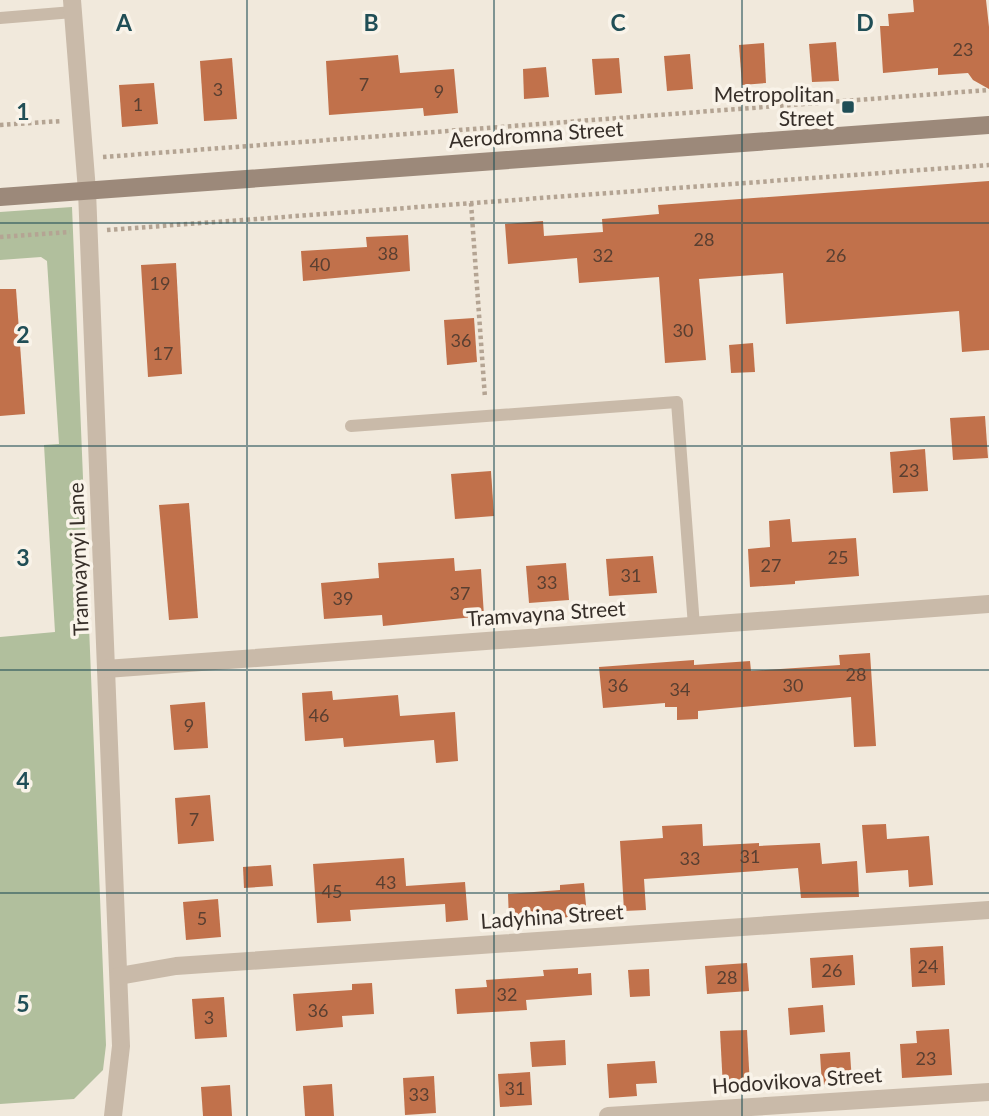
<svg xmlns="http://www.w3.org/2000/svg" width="989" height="1116" font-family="Lato,sans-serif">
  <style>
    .green { fill: #b1bf9d }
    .building { fill: #c1714b }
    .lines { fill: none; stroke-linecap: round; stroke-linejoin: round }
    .path { stroke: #b4a493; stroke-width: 4.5; stroke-dasharray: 3.5 3.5; stroke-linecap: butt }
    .lane { stroke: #c9baa9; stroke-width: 12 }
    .street { stroke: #c9baa9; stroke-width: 18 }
    .secondary { stroke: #9c897a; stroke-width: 18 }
    .grid { fill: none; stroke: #204e56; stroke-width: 2; stroke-opacity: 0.55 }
    .poi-dot { fill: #204e56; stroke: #f9f3e9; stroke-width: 2.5 }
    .labels { text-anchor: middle; stroke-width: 7; stroke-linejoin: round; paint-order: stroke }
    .number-label { font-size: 18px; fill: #593f31 }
    .poi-label { font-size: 21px; fill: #362e28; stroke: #f9f3e9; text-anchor: end }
    .street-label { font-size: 21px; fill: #362e28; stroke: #f9f3e9 }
    .grid-label { font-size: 23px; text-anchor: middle; font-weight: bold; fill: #204e56; stroke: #f9f3e9; stroke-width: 7; stroke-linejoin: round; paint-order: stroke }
  </style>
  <rect width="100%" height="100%" fill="#f1e9dc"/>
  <!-- green -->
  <path class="green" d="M72,207L106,1045L103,1070L74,1099L0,1104V637L55,632L44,445L59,444L47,261L41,257L0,260V212Z"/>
  <!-- building -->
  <g class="building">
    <path d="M913,0H986L989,27V89L973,80L968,73L938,75V68L883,73L880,26H889L888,14L914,12Z"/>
    <path d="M836,42L839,81L812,82L809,44Z"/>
    <path d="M764,43L766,83L742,85L739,45Z"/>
    <path d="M690,54L693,89L667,91L664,56Z"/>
    <path d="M398,55L400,73L454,69L458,113L424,116L423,108L329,115L326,61Z"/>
    <path d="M232,58L237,119L204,121L200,61Z"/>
    <path d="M619,58L622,93L595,95L592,59Z"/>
    <path d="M546,67L549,97L524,99L523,69Z"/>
    <path d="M154,83L158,124L122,127L119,85Z"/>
    <path d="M989,181V350L962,352L959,311L786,324L783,273L699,279L706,360L665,363L659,277L579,283L577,258L508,264L505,224L543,221L544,236L603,232L602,219L659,214L658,205Z"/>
    <path d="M408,235L410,271L303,281L301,251L367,247L366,237Z"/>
    <path d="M176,263L182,374L148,377L141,265Z"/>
    <path d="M0,289H16L25,414L0,416Z"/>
    <path d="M474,318L477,362L447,365L444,320Z"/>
    <path d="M753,343L755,372L731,373L729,345Z"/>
    <path d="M985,416L988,458L953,460L950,418Z"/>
    <path d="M925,449L928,491L893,493L890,452Z"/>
    <path d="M491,471L494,516L455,519L451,474Z"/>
    <path d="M189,503L198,618L169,620L159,505Z"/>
    <path d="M790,519L792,542L856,538L859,576L795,581V584L750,587L748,549L770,547L769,521Z"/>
    <path d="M653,556L657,593L609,596L606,559Z"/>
    <path d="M454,558L455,571L481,569L484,616L383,626L382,615L324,619L321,583L379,578L378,563Z"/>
    <path d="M566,563L569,600L529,603L526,566Z"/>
    <path d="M870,653L876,746L854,747L851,697L698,711V719L677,720V707H665V703L603,708L599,667L694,660V665L750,661L751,671L840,665L839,655Z"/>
    <path d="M332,691L333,700L398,695L400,716L455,712L458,761L436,763L434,740L344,747L343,738L305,741L302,693Z"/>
    <path d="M205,702L208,748L174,750L170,705Z"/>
    <path d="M210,795L214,841L178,844L175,798Z"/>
    <path d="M702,824L703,846L759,843V846L820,843L822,864L857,861L859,897L801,898L798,868L644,879L646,910L624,911L620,841L663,838L662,826Z"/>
    <path d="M886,824L887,839L929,836L933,885L909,887L908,870L866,873L862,825Z"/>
    <path d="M404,858L406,886L465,882L468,920L446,922L445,904L350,910L351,921L317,923L313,864Z"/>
    <path d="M271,865L273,886L244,888L243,867Z"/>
    <path d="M584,883L587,916L509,921L508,894L560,890V885Z"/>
    <path d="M218,899L221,937L186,940L183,902Z"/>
    <path d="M943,946L945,985L912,987L910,948Z"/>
    <path d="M853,955L855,985L812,988L810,958Z"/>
    <path d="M747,963L749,991L707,994L705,966Z"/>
    <path d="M578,968V974L591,973L592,995L526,1000L527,1010L457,1014L455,989L487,987L486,980L544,976L543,970Z"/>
    <path d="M649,969L650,996L630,997L628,970Z"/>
    <path d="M372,983L374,1014L342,1016L343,1027L296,1031L293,994L352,990V984Z"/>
    <path d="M224,997L227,1037L195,1039L192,999Z"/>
    <path d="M823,1005L825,1032L790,1035L788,1008Z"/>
    <path d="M949,1029L952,1075L902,1078L900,1044L917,1043L916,1031Z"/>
    <path d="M747,1030L750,1087L723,1088L720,1031Z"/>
    <path d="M565,1040L566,1065L532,1067L530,1042Z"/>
    <path d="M850,1052L852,1083L822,1085L820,1054Z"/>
    <path d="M655,1061L657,1083L636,1084L637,1096L609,1098L607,1064Z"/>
    <path d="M530,1072L532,1105L500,1107L498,1074Z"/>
    <path d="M434,1076L436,1113L405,1115L403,1078Z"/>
    <path d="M332,1084L334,1116H305L303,1086Z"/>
    <path d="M230,1085L232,1116H203L201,1087Z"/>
  </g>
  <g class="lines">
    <!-- path -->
    <g class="path">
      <path d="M0,125L62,121"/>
      <path d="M103,157L989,90"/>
      <path d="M471,203L485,398"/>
      <path d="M107,230L989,165"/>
      <path d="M0,237L70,232"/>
    </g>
    <!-- lane -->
    <g class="lane">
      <path d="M0,18L73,12"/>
      <path d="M351,426L677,402L694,626"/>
    </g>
    <!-- street -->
    <g class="street">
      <path d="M72,0L87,191L121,1046L113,1116"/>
      <path d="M106,669L989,604"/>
      <path d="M119,976L176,966L989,910"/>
      <path d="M608,1116L989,1092"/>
    </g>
    <!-- secondary -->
    <path class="secondary" d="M0,197L989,125"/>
  </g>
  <!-- grid -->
  <path class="grid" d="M247,0V1116M494,0V1116M742,0V1116M0,223H989M0,446H989M0,670H989M0,893H989"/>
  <!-- markers -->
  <rect class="poi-dot" x="841" y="100" width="14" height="14" rx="3.5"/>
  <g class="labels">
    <!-- number labels -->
    <g class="number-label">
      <text x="963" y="56">23</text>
      <text x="364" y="91">7</text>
      <text x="218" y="96">3</text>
      <text x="439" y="98">9</text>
      <text x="138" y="111">1</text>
      <text x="704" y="246">28</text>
      <text x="388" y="260">38</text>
      <text x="603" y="262">32</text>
      <text x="836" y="262">26</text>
      <text x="320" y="271">40</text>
      <text x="160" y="290">19</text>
      <text x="683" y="337">30</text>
      <text x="461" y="347">36</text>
      <text x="163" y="360">17</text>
      <text x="909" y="477">23</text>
      <text x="838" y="564">25</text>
      <text x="771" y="572">27</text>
      <text x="631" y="582">31</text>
      <text x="547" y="589">33</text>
      <text x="460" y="600">37</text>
      <text x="343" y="605">39</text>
      <text x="856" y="681">28</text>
      <text x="618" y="692">36</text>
      <text x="793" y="692">30</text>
      <text x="680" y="696">34</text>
      <text x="319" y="722">46</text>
      <text x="189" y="732">9</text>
      <text x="194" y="826">7</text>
      <text x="750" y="863">31</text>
      <text x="690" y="865">33</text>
      <text x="386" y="889">43</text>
      <text x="332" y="898">45</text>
      <text x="202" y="925">5</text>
      <text x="928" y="973">24</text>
      <text x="832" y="977">26</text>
      <text x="727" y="984">28</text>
      <text x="507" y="1001">32</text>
      <text x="318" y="1017">36</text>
      <text x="209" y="1024">3</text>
      <text x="926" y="1065">23</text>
      <text x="515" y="1095">31</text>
      <text x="419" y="1101">33</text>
    </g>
    <!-- poi labels -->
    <g class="poi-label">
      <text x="834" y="102">Metropolitan<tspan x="834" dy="24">Street</tspan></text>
    </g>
    <!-- street labels -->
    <g class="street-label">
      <text transform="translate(536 135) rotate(-4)" y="7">Aerodromna Street</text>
      <text transform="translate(79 559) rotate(-92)" y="7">Tramvaynyi Lane</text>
      <text transform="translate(546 614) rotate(-4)" y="7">Tramvayna Street</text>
      <text transform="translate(552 917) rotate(-4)" y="7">Ladyhina Street</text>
      <text transform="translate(797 1081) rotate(-4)" y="7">Hodovikova Street</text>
    </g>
  </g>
  <g class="grid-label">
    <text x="124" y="31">A</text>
    <text x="371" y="31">B</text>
    <text x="618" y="31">C</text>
    <text x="865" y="31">D</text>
    <text x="23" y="120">1</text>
    <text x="23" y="343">2</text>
    <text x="23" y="566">3</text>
    <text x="23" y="789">4</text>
    <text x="23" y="1012">5</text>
  </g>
</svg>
